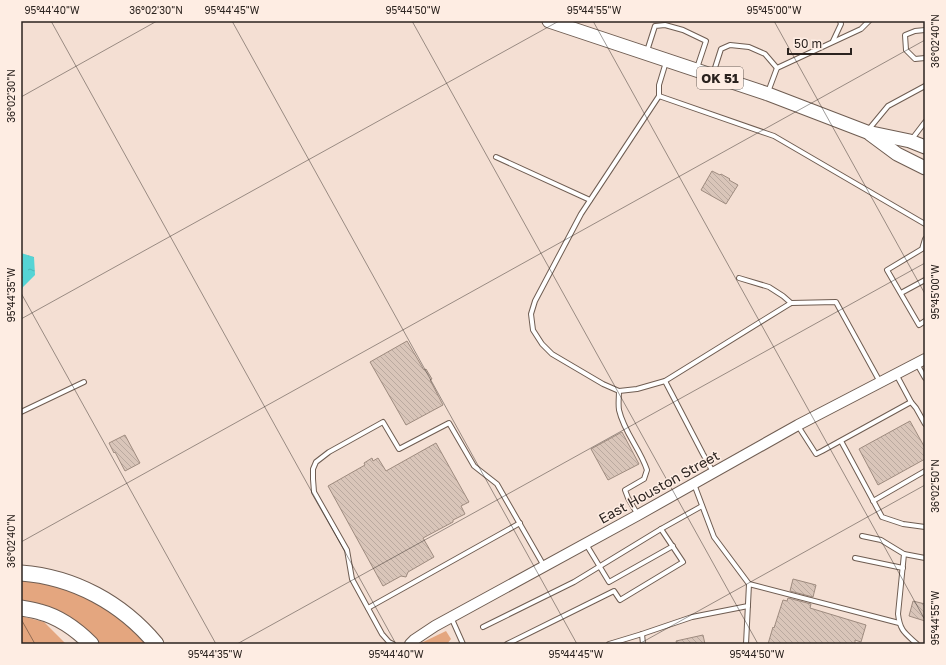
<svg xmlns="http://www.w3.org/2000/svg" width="946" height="665" font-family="'Golos Text',sans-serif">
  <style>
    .green { fill: #e4a67f }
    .water { fill: url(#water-ripples) }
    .building { fill: url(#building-back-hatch); stroke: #9e8b7f }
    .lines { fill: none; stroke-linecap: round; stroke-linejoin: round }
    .service-casing { stroke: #6f5d52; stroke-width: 6 }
    .tertiary-casing { stroke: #6f5d52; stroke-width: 12 }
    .primary-casing { stroke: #6f5d52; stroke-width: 15 }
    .motorway-casing { stroke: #6f5d52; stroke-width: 17 }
    .service { stroke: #fff; stroke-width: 4 }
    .tertiary { stroke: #fff; stroke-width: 10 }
    .primary { stroke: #fff; stroke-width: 13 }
    .motorway { stroke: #fff; stroke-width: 15 }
    .ticks { fill: none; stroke: #2b231f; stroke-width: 1; stroke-opacity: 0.45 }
    .labels { text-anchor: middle; stroke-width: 3; stroke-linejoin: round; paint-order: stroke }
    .shield { fill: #feede3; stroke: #6a605a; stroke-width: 1 }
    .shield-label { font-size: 13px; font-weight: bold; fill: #2b231f }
    .street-label { font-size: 14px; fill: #2b231f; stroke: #feede3 }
    .neatline { fill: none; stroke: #2b231f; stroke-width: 1.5 }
    .ticks-label { font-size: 10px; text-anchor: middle; fill: #2b231f }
  </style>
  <defs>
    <pattern id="water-ripples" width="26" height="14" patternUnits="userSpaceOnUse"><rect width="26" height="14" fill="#55d4d5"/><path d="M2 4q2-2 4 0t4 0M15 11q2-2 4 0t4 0" fill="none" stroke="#4ab6b6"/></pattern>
    <pattern id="building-back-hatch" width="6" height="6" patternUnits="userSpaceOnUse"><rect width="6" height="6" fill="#d9c5b9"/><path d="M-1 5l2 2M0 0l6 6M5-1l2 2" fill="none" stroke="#baa99f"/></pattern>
  </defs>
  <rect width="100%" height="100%" fill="#f4dfd3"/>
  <!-- green -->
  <g class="green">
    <path d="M21,579L61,585L115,612L149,644H98L21,602Z"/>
    <path d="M21,616L44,622L66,644H21Z"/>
    <path d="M446,631L451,639L447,644H419Z"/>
  </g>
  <!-- water -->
  <path class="water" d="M21,253L34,257L35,275L23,287L21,293Z"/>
  <!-- building -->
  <g class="building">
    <path d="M712,171L720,175L721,174L730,179L729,180L738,185L726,204L701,190Z"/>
    <path d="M407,341L424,370L426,369L432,379L430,380L443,405L406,425L370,362Z"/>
    <path d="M910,421L925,448V459L878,485L859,449Z"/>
    <path d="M622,432L639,464L608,480L591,449Z"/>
    <path d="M125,435L140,463L125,471L115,452L114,453L109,443Z"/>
    <path d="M436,443L469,502L461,506L465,514L453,520V522L423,538L434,557L408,572L406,577L401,576L383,586L328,486L365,465L364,463L372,458L373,461L378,458L386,471Z"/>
    <path d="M793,579L816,585L813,597L790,591Z"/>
    <path d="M788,598L811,604L810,608L866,625L861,642L855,640V644H768L773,627L774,628L783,600L787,601Z"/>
    <path d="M913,601L925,604V621L909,616Z"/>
    <path d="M703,635L705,644H677L676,641Z"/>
  </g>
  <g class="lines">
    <defs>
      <g id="service">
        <path d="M925,30L915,31L905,35L906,50L915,59L925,58"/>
        <path d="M833,41L841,24L840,21"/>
        <path d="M647,51L655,26L665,25L683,30L706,41L697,68"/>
        <path d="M666,62L659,85V96L774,136L925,224"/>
        <path d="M713,74L721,49L730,45L749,47L765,54L777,68"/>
        <path d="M768,92L777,68L861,29L869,21"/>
        <path d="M659,96L581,214L535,301L531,314L533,330L542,344L552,354L603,384L619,391L637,389L665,381L791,303L836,302L880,382"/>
        <path d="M869,129L888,106L925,86"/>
        <path d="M912,139L925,122"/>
        <path d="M496,157L590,200"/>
        <path d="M925,239L922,249L887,270L919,325L925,321"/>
        <path d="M739,278L769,287L783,296L791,303"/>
        <path d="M901,293L925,280"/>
        <path d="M917,364L925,378"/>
        <path d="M896,374L911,402L916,408L925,424"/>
        <path d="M665,381L703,454L713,472"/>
        <path d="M619,391C619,397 618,404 619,410C624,432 640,449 647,470L644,479L625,490L628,498L638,515"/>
        <path d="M21,412L84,382"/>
        <path d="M798,426L816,454L822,451L911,402"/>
        <path d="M841,441L882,517L903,524L925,527"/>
        <path d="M694,484L714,537L749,584L746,644"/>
        <path d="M873,501L925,471"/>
        <path d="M862,536L881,540L904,554L898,614C900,631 905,633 917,644"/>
        <path d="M586,544L609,582L673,546"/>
        <path d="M904,554L925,558"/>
        <path d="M855,558L903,568"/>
        <path d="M749,584L899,623"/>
        <path d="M368,608L520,523"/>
        <path d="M451,617L463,644"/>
        <path d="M483,627L574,582L661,529L702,506"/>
        <path d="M642,634L643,644"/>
        <path d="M393,644L389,642L382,634L352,579L347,550L314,492L313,479V469L316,462L329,452L383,422L399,449L449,423L474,466L497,484L544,566"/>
        <path d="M507,644L614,591L620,600L683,562L661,529"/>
        <path d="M609,644L642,634L692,617L748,606"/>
      </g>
      <path id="tertiary" d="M410,644L414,640L435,626L638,515L798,425L925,359"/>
      <g id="primary">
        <path d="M549,21L768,94L867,132L910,141L925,147"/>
        <path d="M870,134L897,154L925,168"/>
      </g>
      <g id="motorway">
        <path d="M21,573C74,577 122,603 156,644"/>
        <path d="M21,608C27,609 34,610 40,612C59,617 77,630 91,644"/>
      </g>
    </defs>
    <!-- service casing -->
    <use href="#service" class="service-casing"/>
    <!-- tertiary casing -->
    <use href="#tertiary" class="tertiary-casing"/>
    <!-- primary casing -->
    <use href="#primary" class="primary-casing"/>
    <!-- motorway casing -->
    <use href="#motorway" class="motorway-casing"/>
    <!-- service -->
    <use href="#service" class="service"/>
    <!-- tertiary -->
    <use href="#tertiary" class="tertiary"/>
    <!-- primary -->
    <use href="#primary" class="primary"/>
    <!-- motorway -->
    <use href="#motorway" class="motorway"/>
  </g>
  <!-- ticks -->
  <path class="ticks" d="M51,21L396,644M232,21L577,644M412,21L758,644M593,21L925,620M774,21L925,294M21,97L157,21M21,293L216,644M21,319L559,21M21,542L925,40M21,619L35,644M237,644L925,263M639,644L925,485"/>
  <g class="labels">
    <!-- shield labels -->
    <rect class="shield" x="697" y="67" width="46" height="22" rx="3"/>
    <g class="shield-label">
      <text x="720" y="83">OK 51</text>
    </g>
    <!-- street labels -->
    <g class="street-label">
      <text transform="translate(659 487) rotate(-29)" y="5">East Houston Street</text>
    </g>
  </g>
  <!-- border -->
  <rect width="946" height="665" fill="none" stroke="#feede3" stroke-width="44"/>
  <!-- scale -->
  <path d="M788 48v6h63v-6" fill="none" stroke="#2b231f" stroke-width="2"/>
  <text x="794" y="48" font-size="12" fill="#2b231f" stroke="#feede3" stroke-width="3" paint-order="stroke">50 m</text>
  <rect x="22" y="22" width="902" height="621" class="neatline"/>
  <g class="ticks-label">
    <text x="52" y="14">95°44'40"W</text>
    <text x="156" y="14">36°02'30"N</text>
    <text x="232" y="14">95°44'45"W</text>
    <text x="413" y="14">95°44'50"W</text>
    <text x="594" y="14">95°44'55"W</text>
    <text x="774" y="14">95°45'00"W</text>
    <text transform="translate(935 41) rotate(-90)" y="4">36°02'40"N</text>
    <text transform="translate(11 96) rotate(-90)" y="4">36°02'30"N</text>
    <text transform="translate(935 292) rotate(-90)" y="4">95°45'00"W</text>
    <text transform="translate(11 295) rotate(-90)" y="4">95°44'35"W</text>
    <text transform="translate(935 486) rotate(-90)" y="4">36°02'50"N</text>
    <text transform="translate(11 541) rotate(-90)" y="4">36°02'40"N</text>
    <text transform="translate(935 618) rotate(-90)" y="4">95°44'55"W</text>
    <text x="215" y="658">95°44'35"W</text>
    <text x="396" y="658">95°44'40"W</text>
    <text x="576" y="658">95°44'45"W</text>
    <text x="757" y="658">95°44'50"W</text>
  </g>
</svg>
